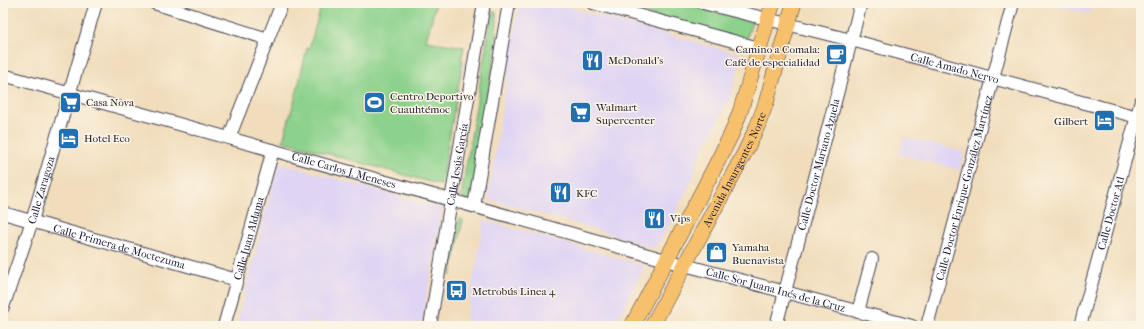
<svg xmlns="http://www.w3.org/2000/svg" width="1144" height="329" font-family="'IM FELL French Canon',serif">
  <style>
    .built { fill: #e0d4f4 }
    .green { fill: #8dd28c; stroke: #587a64 }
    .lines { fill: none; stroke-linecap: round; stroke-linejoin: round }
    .minor-casing { stroke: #413e4e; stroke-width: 14 }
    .major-casing { stroke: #413e4e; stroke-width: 16 }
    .minor { stroke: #fff; stroke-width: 12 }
    .major { stroke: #f7c06c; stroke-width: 15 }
    .labels { text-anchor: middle; stroke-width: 3; stroke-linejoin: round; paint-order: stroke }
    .poi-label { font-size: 11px; fill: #22223b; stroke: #fcf5e5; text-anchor: start }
    .street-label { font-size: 11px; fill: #22223b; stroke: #fcf5e5 }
  </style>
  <rect width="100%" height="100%" fill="#fcf5e5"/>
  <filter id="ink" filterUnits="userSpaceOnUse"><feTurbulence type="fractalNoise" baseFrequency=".025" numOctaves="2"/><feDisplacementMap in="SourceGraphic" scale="8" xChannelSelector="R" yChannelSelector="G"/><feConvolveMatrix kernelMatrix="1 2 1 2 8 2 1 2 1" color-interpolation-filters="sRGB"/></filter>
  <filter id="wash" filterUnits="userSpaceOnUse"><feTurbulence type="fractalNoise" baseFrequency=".012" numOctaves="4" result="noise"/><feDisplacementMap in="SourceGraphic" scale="16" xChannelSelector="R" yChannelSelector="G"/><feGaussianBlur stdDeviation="0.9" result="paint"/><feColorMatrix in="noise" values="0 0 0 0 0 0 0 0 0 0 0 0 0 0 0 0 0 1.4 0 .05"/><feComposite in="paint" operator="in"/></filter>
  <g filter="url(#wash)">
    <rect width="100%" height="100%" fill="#f1ddbc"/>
    <!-- built -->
    <g class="built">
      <path d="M519,3H552L742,55L730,97L698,159L693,178L681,202L662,238L654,248L594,229L488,199Z"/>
      <path d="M1045,3H1092L1089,14Z"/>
      <path d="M904,137L964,152L960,170L899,154Z"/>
      <path d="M279,163L442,208L422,323L307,322V326H236Z"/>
      <path d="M484,220L645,266L614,326H465Z"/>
    </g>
    <!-- green -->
    <g class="green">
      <path d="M322,3H436L426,41L464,47L461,60H463L441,185L283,141L297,91L307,48L309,49Z"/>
      <path d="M605,3H682L752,22L746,40Z"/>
      <path d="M492,11L496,13L497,20L494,60L470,201L461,197Z"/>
      <path d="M459,218L463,220L451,275L450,276V275Z"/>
    </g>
  </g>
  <g filter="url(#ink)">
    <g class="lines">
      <defs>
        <g id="minor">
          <path d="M154,3L268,39"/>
          <path d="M593,3L759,48"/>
          <path id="s1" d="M703,3L851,40L1141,118"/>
          <path id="s2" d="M3,75L666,260L912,326"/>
          <path d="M229,138L282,3"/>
          <path d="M474,206L509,3"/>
          <path id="s3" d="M3,213L237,280"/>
          <path id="s4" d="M3,307L32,221L96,3"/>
          <path d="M858,312L872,259"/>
          <path id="s5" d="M224,326L273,150"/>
          <path id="s6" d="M430,326L484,3"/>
          <path id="s7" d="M776,326L861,3"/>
          <path id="s8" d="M927,326L1013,3"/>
          <path id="s9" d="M1080,326L1141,101"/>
        </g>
        <g id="major">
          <path d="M632,326L705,186L731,135L740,112L773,3"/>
          <path id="s10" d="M652,326L745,152L757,127L766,103L794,3"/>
        </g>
      </defs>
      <!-- minor casing -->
      <use href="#minor" class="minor-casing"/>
      <!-- major casing -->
      <use href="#major" class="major-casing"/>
      <!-- minor -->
      <use href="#minor" class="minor"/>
      <!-- major -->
      <use href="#major" class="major"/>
    </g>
  </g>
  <!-- icons -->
  <defs>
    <symbol id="cafe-square" viewBox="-11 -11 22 22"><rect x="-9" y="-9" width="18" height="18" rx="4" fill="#1f6fb2" stroke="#fcf5e5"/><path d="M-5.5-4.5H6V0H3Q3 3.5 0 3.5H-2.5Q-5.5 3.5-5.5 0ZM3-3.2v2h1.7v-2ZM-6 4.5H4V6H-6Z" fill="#fff"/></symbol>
    <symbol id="restaurant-square" viewBox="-11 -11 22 22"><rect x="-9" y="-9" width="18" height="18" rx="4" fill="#1f6fb2" stroke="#fcf5e5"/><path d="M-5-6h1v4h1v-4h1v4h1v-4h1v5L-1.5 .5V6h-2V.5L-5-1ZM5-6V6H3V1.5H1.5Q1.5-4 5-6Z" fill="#fff"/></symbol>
    <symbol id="supermarket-square" viewBox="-11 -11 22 22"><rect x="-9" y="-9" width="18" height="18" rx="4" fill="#1f6fb2" stroke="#fcf5e5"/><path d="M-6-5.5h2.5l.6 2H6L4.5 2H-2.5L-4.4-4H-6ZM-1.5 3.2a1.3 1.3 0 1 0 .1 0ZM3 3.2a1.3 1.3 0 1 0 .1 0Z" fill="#fff"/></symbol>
    <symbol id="stadium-square" viewBox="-11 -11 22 22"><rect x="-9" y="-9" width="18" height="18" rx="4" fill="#1f6fb2" stroke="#fcf5e5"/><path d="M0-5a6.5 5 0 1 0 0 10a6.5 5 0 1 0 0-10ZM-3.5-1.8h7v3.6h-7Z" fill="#fff"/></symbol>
    <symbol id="hotel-square" viewBox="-11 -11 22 22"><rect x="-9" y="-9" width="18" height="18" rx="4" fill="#1f6fb2" stroke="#fcf5e5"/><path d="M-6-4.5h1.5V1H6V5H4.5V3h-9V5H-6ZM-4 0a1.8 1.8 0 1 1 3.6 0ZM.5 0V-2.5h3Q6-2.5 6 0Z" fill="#fff"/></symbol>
    <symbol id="shop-square" viewBox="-11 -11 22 22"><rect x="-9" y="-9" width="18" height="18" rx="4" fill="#1f6fb2" stroke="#fcf5e5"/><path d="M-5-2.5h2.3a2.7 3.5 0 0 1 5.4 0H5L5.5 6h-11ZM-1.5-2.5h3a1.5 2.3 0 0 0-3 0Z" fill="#fff"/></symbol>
    <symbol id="bus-square" viewBox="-11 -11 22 22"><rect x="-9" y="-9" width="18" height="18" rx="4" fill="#1f6fb2" stroke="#fcf5e5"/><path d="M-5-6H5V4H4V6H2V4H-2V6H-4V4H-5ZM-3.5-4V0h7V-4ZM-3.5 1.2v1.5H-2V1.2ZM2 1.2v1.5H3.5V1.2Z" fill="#fff"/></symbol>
  </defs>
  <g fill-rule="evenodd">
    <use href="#cafe-square" x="824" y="42" width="25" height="25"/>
    <use href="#restaurant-square" x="580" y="48" width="25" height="25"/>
    <use href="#supermarket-square" x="58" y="90" width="25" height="25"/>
    <use href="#stadium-square" x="362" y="90" width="25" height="25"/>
    <use href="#supermarket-square" x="568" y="100" width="25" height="25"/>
    <use href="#hotel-square" x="1092" y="108" width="25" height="25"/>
    <use href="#hotel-square" x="56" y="126" width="25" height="25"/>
    <use href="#restaurant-square" x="548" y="180" width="25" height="25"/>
    <use href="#restaurant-square" x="642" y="206" width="25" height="25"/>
    <use href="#shop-square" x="704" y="240" width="25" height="25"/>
    <use href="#bus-square" x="444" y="278" width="25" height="25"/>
  </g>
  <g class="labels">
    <!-- poi labels -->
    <g class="poi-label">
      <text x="820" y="53" text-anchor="end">Camino a Comala:<tspan x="820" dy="13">Café de especialidad</tspan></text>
      <text x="608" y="64">McDonald's</text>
      <text x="390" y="100">Centro Deportivo<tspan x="390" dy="13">Cuauhtémoc</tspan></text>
      <text x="86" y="106">Casa Nova</text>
      <text x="596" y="111">Walmart<tspan x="596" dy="13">Supercenter</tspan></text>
      <text x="1088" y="125" text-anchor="end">Gilbert</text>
      <text x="84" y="142">Hotel Eco</text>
      <text x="576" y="197">KFC</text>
      <text x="670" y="222">Vips</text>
      <text x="732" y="251">Yamaha<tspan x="732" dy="13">Buenavista</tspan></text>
      <text x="472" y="295">Metrobús Linea 4</text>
    </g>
    <!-- street labels -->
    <g class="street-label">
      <text dy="4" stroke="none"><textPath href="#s1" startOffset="260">Calle Amado Nervo</textPath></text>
      <text dy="4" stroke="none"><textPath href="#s6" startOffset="164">Calle Jesús García</textPath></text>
      <text dy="4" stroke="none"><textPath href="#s7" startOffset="167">Calle Doctor Mariano Azuela</textPath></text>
      <text dy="4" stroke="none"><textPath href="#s10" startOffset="177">Avenida Insurgentes Norte</textPath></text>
      <text dy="4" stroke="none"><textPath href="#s2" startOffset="354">Calle Carlos J. Meneses</textPath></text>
      <text dy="4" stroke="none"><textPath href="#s8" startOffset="143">Calle Doctor Enrique González Martínez</textPath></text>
      <text dy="4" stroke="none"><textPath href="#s4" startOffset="123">Calle Zaragoza</textPath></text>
      <text dy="4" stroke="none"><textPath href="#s9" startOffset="117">Calle Doctor Atl</textPath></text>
      <text dy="4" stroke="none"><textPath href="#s5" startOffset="91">Calle Juan Aldama</textPath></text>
      <text dy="4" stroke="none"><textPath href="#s3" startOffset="121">Calle Primera de Moctezuma</textPath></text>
      <text dy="4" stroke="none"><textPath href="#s2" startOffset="802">Calle Sor Juana Inés de la Cruz</textPath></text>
    </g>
  </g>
  <!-- margin -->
  <rect width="1144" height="329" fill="none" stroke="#fcf5e5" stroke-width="16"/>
</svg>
